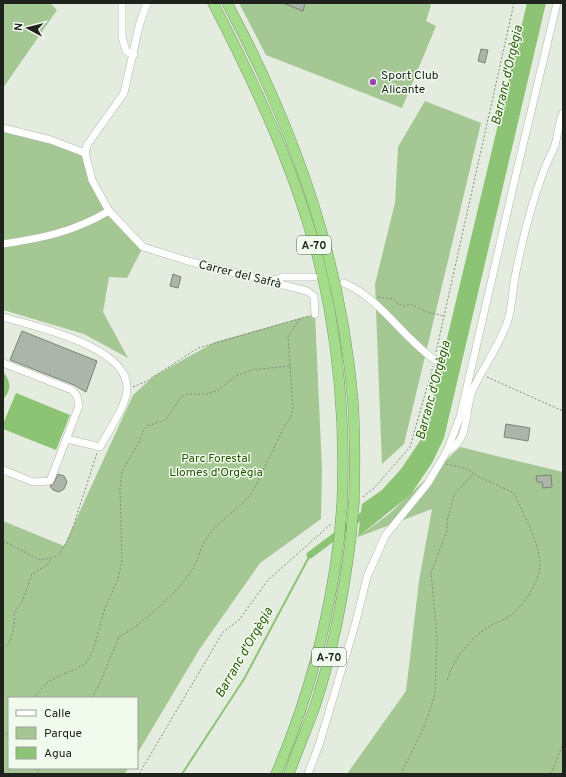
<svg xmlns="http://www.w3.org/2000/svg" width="566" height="777" font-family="Overpass,sans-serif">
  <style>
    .green { fill: #a4c794 }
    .water { fill: #8dc374 }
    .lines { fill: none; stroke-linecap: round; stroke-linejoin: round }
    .stream { stroke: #8dc374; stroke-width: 2 }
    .canal { stroke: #8dc374; stroke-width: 7 }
    .building { fill: #acb5a9; stroke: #7b8377 }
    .minor-casing { stroke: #b0b8ac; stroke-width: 8 }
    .highway-casing { stroke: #769b65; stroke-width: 11 }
    .path { stroke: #848a81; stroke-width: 1; stroke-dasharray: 2 2; stroke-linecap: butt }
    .minor { stroke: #fff; stroke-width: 7 }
    .highway { stroke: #a5dc8c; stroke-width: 10 }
    .highway-bridge-casing { stroke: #769b65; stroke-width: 11; stroke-linecap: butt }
    .highway-bridge { stroke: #a5dc8c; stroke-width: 10 }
    .poi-dot { fill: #9946b5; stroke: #f0faed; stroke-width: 1.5 }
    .labels { text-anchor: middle; stroke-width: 3; stroke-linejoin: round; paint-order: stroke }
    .shield { fill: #f0faed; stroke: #5e635b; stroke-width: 1 }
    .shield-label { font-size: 11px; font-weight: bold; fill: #1f221d }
    .poi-label { font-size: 12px; fill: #1f221d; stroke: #f0faed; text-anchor: start }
    .street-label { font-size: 12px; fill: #1f221d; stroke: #f0faed }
    .park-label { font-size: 12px; fill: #275802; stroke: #f0faed }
    .water-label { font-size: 13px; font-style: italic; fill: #2d5e0c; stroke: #f0faed }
  </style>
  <rect width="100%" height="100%" fill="#e3ecdf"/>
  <!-- green -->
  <g class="green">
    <path d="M3,3H50L57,10L3,88Z"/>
    <path d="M239,3H428L431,5L426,21L436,26L402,108L266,55Z"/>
    <path d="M425,101L481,123L404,444L382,464L375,284L395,203L398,147Z"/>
    <path d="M3,128L85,153L92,180L109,211L143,247L127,278L109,277L103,312L128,358L84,334L3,310Z"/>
    <path d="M315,314L322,469L321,519L260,563L199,650L137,754V698H9V768H128L125,774H3V521L64,546L133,395L154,376L215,342Z"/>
    <path d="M460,447L563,472V774H347L406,691L419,581L432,509L358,537L389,514Z"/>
  </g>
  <!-- water -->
  <g class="water">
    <path d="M527,3H546L444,438L432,463L411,494L358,537L362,504L382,490L401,469L424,435Z"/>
    <path d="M3,372C11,381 12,390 3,399Z"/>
    <path d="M16,393L70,415L56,450L3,429V424Z"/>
  </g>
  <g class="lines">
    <!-- stream -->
    <path class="stream" d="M182,774L244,679L310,555"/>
    <!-- canal -->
    <path class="canal" d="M310,555L367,512"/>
  </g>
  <!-- building -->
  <g class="building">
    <path d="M283,3H305L303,11Z"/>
    <path d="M481,49L488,50L485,63L478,61Z"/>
    <path d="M173,274L181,277L178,288L170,286Z"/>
    <path d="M22,331L97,361L86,392L74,385L10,360Z"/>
    <path d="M506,424L530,428L528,441L504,437Z"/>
    <path d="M58,474L64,476L67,482L64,489L59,492L53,490L50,486L54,483Z"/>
    <path d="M551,475L552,487L543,488L542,482H537L536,476Z"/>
  </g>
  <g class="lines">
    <defs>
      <g id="minor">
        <path d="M122,3V37L126,51L134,55"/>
        <path d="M3,128L51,140L85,153"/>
        <path d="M85,153L92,180L109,211L143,247L188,261L307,291L314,296L315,314"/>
        <path d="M85,153L87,145L124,93L139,26L147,3"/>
        <path d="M3,244C43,238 73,232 109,211"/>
        <path d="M268,282L283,277H314"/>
        <path d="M344,283C381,299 402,337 435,360"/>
        <path d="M3,317C35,327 130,346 127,390C126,406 108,432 100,447L67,439"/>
        <path d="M3,363L72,390L77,396L79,406L50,481L33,482L3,470"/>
        <path d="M447,451C472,440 463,408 474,387C484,366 499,346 507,323C513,306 512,289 516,272C522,242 532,202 543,173C546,164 550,156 554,148C558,137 558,124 563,113"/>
        <path d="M308,774L319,745L355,625L367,577L385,536L428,483L447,451L460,417L517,170L557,3"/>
      </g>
      <g id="highway">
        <path d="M213,3C263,99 309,200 329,307C341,373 345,439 342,506"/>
        <path d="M227,3C293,126 342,262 353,402C355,435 355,469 354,502"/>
        <path d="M276,774C309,698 329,621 339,539"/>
        <path d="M289,774C297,751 307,729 315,706C333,651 344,594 351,536"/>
      </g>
    </defs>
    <!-- minor casing -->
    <use href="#minor" class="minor-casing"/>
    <!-- highway casing -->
    <use href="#highway" class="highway-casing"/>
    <!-- path -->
    <g class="path">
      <path d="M378,297L394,299L398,304L405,306L410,304L427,312L444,316"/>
      <path d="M436,352L514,3"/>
      <path d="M487,377L563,411"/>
      <path d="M133,387L147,381L198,348L309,316"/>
      <path d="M446,464L468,469L473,473"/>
      <path d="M363,497L375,487L410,447L433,366"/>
      <path d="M3,541L41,560L52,558L59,555L70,536L97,453"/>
      <path d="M3,649C13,642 15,625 14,613L22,602L32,574L47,565L52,559"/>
      <path d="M33,698L48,682L61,675L78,668L87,662L93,651L105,608L118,579L122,561L120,489L122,472L139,442L144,430L147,426L166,420L181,397L187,394H207L218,390L236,376L252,370L289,366"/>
      <path d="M91,698L98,687L119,637C141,625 181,590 193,568C199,556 203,541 213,530C226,515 245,505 255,487L285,425L291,418L293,408L288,336L300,319"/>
      <path d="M3,737L9,731"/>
      <path d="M36,774L40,768"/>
      <path d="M139,774L223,632L239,620L268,580L331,524"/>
      <path d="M401,774L425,725L435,694L437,638L431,572L447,531V521L454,495L473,474L514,493C522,510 540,545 540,564C540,580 524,605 512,614C506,620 496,622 488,627C470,639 452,660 447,682"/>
      <path d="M551,774L563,744"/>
    </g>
    <!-- minor -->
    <use href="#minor" class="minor"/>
    <!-- highway -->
    <use href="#highway" class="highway"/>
    <defs>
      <g id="highway-bridge">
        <path d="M351,536L354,502"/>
        <path d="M339,539L342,506"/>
      </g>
    </defs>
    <!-- highway-bridge casing -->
    <use href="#highway-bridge" class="highway-bridge-casing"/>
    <!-- highway-bridge -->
    <use href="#highway-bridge" class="highway-bridge"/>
  </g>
  <!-- markers -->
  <circle class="poi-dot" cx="373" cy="82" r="4"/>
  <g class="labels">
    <!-- shield labels -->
    <g class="shield">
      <rect x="297" y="236" width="34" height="18" rx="3"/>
      <rect x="312" y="648" width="34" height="18" rx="3"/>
    </g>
    <g class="shield-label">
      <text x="314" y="249">A-70</text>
      <text x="329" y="661">A-70</text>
    </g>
    <!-- poi labels -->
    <g class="poi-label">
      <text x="381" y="79">Sport Club<tspan x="381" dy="14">Alicante</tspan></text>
    </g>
    <!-- street labels -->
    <g class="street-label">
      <text transform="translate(240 274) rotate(14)" y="4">Carrer del Safrà</text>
    </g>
    <!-- park labels -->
    <g class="park-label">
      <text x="216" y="462">Parc Forestal<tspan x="216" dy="14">Llomes d'Orgègia</tspan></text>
    </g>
    <!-- water labels -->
    <g class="water-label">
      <text transform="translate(506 75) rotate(-77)" y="5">Barranc d'Orgègia</text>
      <text transform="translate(432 390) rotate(-75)" y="5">Barranc d'Orgègia</text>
      <text transform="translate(243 652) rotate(-60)" y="5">Barranc d'Orgègia</text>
    </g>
  </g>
  <!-- border -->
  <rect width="566" height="777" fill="none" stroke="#1f221d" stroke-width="8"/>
  <!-- legend -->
  <rect x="8" y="697" width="130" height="72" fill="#f0faed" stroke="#9ca49a"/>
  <rect x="16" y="710" width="20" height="6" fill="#ffffff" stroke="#9ca49a"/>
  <text x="44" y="717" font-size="12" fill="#1f221d">Calle</text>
  <rect x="16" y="727" width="20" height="12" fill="#a4c794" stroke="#9ca49a"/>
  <text x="44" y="737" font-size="12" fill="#1f221d">Parque</text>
  <rect x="16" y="747" width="20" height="12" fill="#8dc374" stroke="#9ca49a"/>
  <text x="44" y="757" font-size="12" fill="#1f221d">Agua</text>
  <!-- north arrow -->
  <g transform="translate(28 28) rotate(277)" stroke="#f0faed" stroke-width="3" paint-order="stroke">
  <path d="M0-3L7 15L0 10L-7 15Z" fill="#1f221d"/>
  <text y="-6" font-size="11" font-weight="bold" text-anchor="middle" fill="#1f221d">N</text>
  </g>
</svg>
